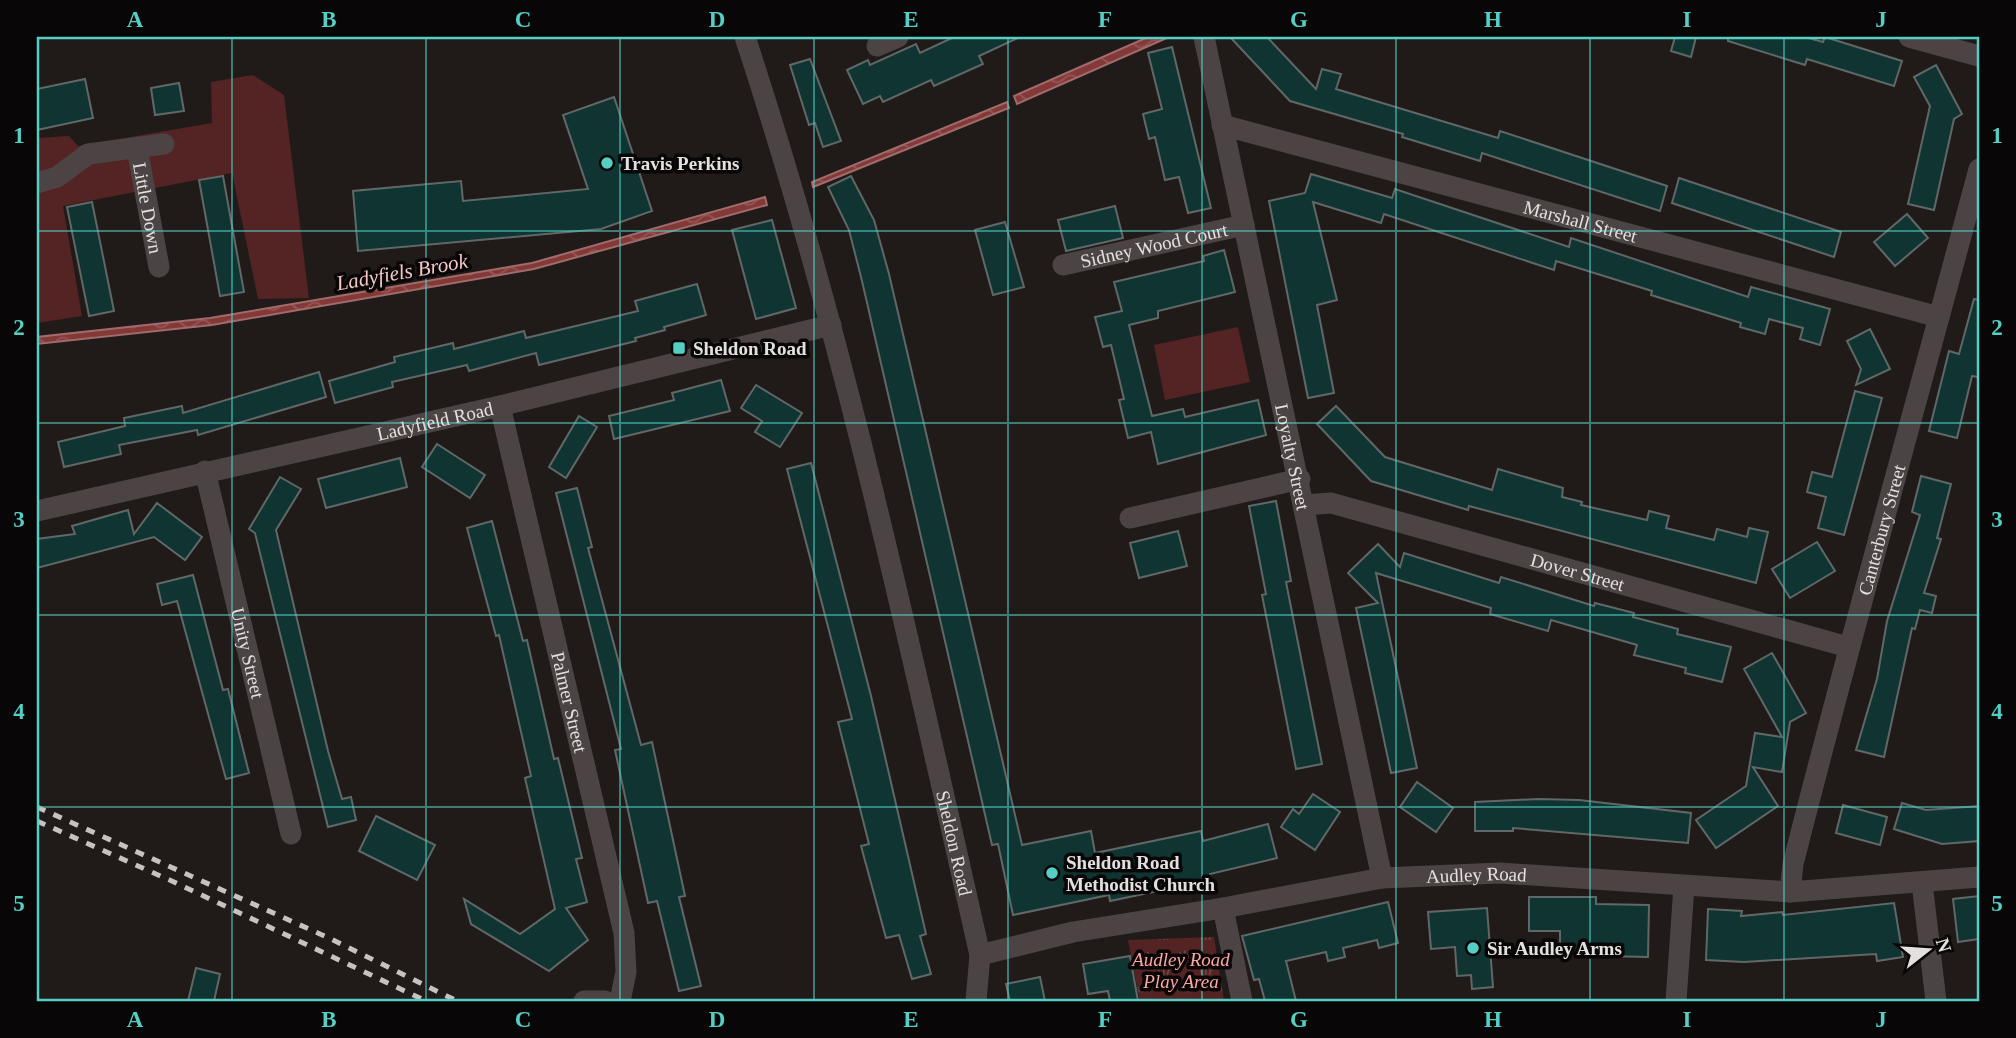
<svg xmlns="http://www.w3.org/2000/svg" width="2016" height="1038" font-family="Georgia,serif">
  <style>
    .grass { fill: #532423 }
    .park { fill: url(#park-tufts) }
    .water { fill: url(#water-waves); stroke: #a06b6a; stroke-width: 2 }
    .building { fill: #0f3431; stroke: #606867; stroke-width: 2 }
    .lines { fill: none; stroke-linecap: round; stroke-linejoin: round }
    .minor { stroke: #4c4444; stroke-width: 21 }
    .rail { stroke: #c6c2c1; stroke-width: 5; stroke-dasharray: 9 9; stroke-linecap: butt }
    .grid { fill: none; stroke: #55cec4; stroke-width: 2; stroke-opacity: 0.55 }
    .poi-dot { fill: #55cec4; stroke: #080606; stroke-width: 2.5 }
    .labels { text-anchor: middle; stroke-width: 7; stroke-linejoin: round; paint-order: stroke }
    .poi-label { font-size: 19px; font-weight: bold; fill: #e4e0df; stroke: #080606; text-anchor: start }
    .street-label { font-size: 19px; fill: #e4e0df; stroke: #080606 }
    .park-label { font-size: 19px; font-style: italic; fill: #fea5a0; stroke: #080606 }
    .water-label { font-size: 21px; font-style: italic; fill: #f6c8c5; stroke: #080606 }
    .neatline { fill: none; stroke: #55cec4; stroke-width: 2.5 }
    .grid-label { font-size: 23px; text-anchor: middle; font-weight: bold; fill: #55cec4 }
  </style>
  <defs>
    <pattern id="park-tufts" width="24" height="20" patternUnits="userSpaceOnUse" patternTransform="scale(1.75)"><rect width="24" height="20" fill="#532423"/><path d="M3 7l-1-3M5 7V3M7 7l1-3M15 17l-1-3M17 17v-4M19 17l1-3" fill="none" stroke="#6c4442"/></pattern>
    <pattern id="water-waves" width="16" height="10" patternUnits="userSpaceOnUse" patternTransform="scale(1.75)"><rect width="16" height="10" fill="#833938"/><path d="M0 5q4-4 8 0t8 0" fill="none" stroke="#945554"/></pattern>
  </defs>
  <rect width="100%" height="100%" fill="#201a19"/>
  <!-- grass -->
  <g class="grass">
    <path d="M253,75L284,95L309,298L258,299L232,173L63,206L82,316L37,323V138L69,136L78,146L212,123L211,82Z"/>
    <path d="M1238,327L1250,382L1165,400L1154,345Z"/>
  </g>
  <!-- park -->
  <path class="park" d="M1214,937L1224,1001H1165L1164,999L1140,1001L1128,940Z"/>
  <!-- water -->
  <g class="water">
    <path d="M1148,37H1169L1017,104L1014,96Z"/>
    <path d="M1007,102L1009,108L813,187L812,182Z"/>
    <path d="M765,197L767,205L534,269L212,325L37,344V337L210,318L532,263Z"/>
  </g>
  <!-- building -->
  <g class="building">
    <path d="M954,37H1020L979,56L983,64L934,86L931,80L883,102L880,96L863,104L847,70L868,60L870,65L916,44L920,53Z"/>
    <path d="M1230,37H1267L1316,89L1322,69L1341,74L1336,89L1498,138L1500,131L1667,186L1660,211L1482,153L1480,161L1402,137L1403,134L1290,101Z"/>
    <path d="M1675,37H1696L1691,57L1671,51Z"/>
    <path d="M1728,37H1805L1823,42L1825,37L1902,61L1894,86L1807,59L1805,65L1728,41Z"/>
    <path d="M1172,47L1211,208L1188,213L1179,177L1165,180L1155,137L1149,139L1143,114L1162,109L1148,53Z"/>
    <path d="M810,59L841,141L823,147L815,123L809,125L790,65Z"/>
    <path d="M1936,65L1962,114L1954,119L1934,210L1908,204L1930,106L1914,77Z"/>
    <path d="M85,79L93,118L37,130V89Z"/>
    <path d="M179,83L184,111L155,115L151,88Z"/>
    <path d="M614,97L652,211L601,229L358,251L353,191L461,181L463,201L588,189L563,115Z"/>
    <path d="M1311,174L1392,198L1395,189L1569,247L1571,238L1748,297L1751,287L1830,309L1820,345L1800,339L1803,328L1769,319L1765,334L1740,327L1741,323L1651,295L1652,291L1556,261L1554,270L1384,214L1381,223L1313,202L1337,300L1317,305L1334,393L1308,398L1269,201L1305,193Z"/>
    <path d="M223,176L244,292L220,296L199,180Z"/>
    <path d="M851,176L874,220L889,274L1022,845L1091,831L1095,853L1201,831L1203,841L1268,824L1277,858L1210,874L1211,880L1110,901L1109,895L1013,915L998,844L992,845L862,281L849,230L828,187Z"/>
    <path d="M1679,178L1841,232L1834,257L1672,203Z"/>
    <path d="M92,202L114,311L89,316L67,207Z"/>
    <path d="M1115,206L1123,238L1066,251L1058,220Z"/>
    <path d="M1907,214L1928,238L1895,266L1874,242Z"/>
    <path d="M772,220L796,308L756,319L732,230Z"/>
    <path d="M1005,222L1024,287L993,295L975,230Z"/>
    <path d="M1224,250L1235,292L1158,311V318L1129,325L1152,416L1183,409L1185,417L1258,400L1266,435L1158,464L1151,432L1128,438L1119,400L1124,399L1111,345L1103,347L1095,317L1122,311L1114,282L1204,261L1203,256Z"/>
    <path d="M697,284L706,315L664,327L665,330L635,338L636,341L539,365L536,353L469,371L467,365L392,382L393,387L335,403L329,381L395,362L394,357L453,343L454,349L524,331L526,338L638,311L635,301Z"/>
    <path d="M1974,299L1979,300V377L1972,376L1957,438L1929,431L1949,351L1959,354Z"/>
    <path d="M1870,329L1890,369L1856,385L1861,369L1847,341Z"/>
    <path d="M319,372L326,397L198,435L197,430L119,445L121,454L64,467L58,442L125,426L124,418L182,406L183,413Z"/>
    <path d="M721,380L730,411L614,439L609,416L674,400L672,393Z"/>
    <path d="M756,385L802,413L780,447L755,432L762,421L741,408Z"/>
    <path d="M1855,391L1882,398L1844,535L1818,528L1826,497L1807,492L1812,472L1832,477Z"/>
    <path d="M1336,406L1385,457L1492,490L1498,469L1563,488L1562,497L1582,502L1581,505L1647,520L1649,511L1669,516L1666,528L1714,540L1717,529L1747,537L1749,528L1768,532L1756,583L1469,506L1468,510L1371,481L1317,424Z"/>
    <path d="M579,416L597,427L566,478L549,467Z"/>
    <path d="M437,444L485,475L470,498L422,467Z"/>
    <path d="M400,458L407,487L326,508L318,479Z"/>
    <path d="M811,463L871,696L926,934L920,936L931,974L912,979L899,935L886,938L861,846L869,844L838,722L852,719L787,469Z"/>
    <path d="M1921,476L1951,484L1937,538L1941,539L1924,593L1936,596L1932,613L1920,610L1915,629L1912,628L1884,757L1856,750L1877,679L1887,621L1920,515L1912,512Z"/>
    <path d="M280,477L301,489L276,530L328,751L342,799L351,797L356,820L328,827L255,533L249,529Z"/>
    <path d="M577,488L592,547L588,548L641,745L652,742L685,896L679,897L701,986L679,991L657,901L648,903L615,750L621,749L556,493Z"/>
    <path d="M1276,501L1291,581L1286,582L1322,764L1296,769L1262,595L1266,594L1249,506Z"/>
    <path d="M157,503L202,537L185,560L154,537L37,568V539L75,534L72,526L128,510L134,534Z"/>
    <path d="M492,521L523,641L527,640L554,759L558,758L582,858L576,859L587,902L566,908L588,940L549,971L471,924L464,899L520,934L555,909L525,778L531,776L499,635L496,636L467,528Z"/>
    <path d="M1178,531L1187,566L1139,578L1130,543Z"/>
    <path d="M1817,542L1835,571L1790,598L1772,569Z"/>
    <path d="M1378,544L1400,567L1404,553L1499,583L1501,577L1594,606L1595,603L1634,613L1633,617L1678,629L1677,634L1731,647L1722,682L1685,673L1686,668L1634,655L1637,645L1551,620L1548,631L1490,614L1491,608L1376,573L1417,768L1391,773L1356,608L1378,603L1348,573Z"/>
    <path d="M193,575L223,690L228,689L249,773L226,779L177,601L162,605L157,584Z"/>
    <path d="M1772,653L1806,713L1790,722L1782,772L1753,767L1778,806L1716,848L1696,820L1746,786L1755,733L1782,737L1744,669Z"/>
    <path d="M1417,782L1453,808L1436,832L1400,807Z"/>
    <path d="M1313,794L1340,812L1315,850L1281,827L1293,809L1299,814Z"/>
    <path d="M1538,799L1579,800L1691,813L1688,843L1513,828V831H1475V802Z"/>
    <path d="M1902,803L1926,810L1979,806V841L1942,844L1894,829Z"/>
    <path d="M1843,805L1887,817L1880,845L1836,833Z"/>
    <path d="M376,816L435,845L417,880L359,851Z"/>
    <path d="M1979,896V939L1958,942L1953,899Z"/>
    <path d="M1529,897H1596V904L1649,905L1648,957L1603,956V948H1560V931H1529Z"/>
    <path d="M1388,902L1398,943L1379,948L1377,940L1343,948L1345,957L1328,961L1326,952L1286,961L1296,1001H1265L1259,979L1254,980L1242,936Z"/>
    <path d="M1894,903L1903,957L1877,961L1876,954L1744,962L1706,960L1708,909L1742,911L1741,916L1782,912L1783,915Z"/>
    <path d="M1487,908L1493,987L1472,989L1471,975L1457,976L1455,947L1431,949L1428,912Z"/>
    <path d="M1130,956L1138,1001H1110L1108,991L1088,994L1083,964Z"/>
    <path d="M196,968L220,974L214,1001H188Z"/>
    <path d="M1040,977L1045,1001H1010L1006,984Z"/>
  </g>
  <g class="lines">
    <!-- minor -->
    <g class="minor">
      <path id="s1" d="M745,37C844,337 910,647 980,955L976,1001"/>
      <path id="s2" d="M1204,37L1382,878"/>
      <path d="M1909,37L1979,56"/>
      <path d="M877,46L898,37"/>
      <path id="s3" d="M1222,125L1939,317"/>
      <path id="s4" d="M137,148L159,267"/>
      <path d="M37,183L57,177L88,154L164,144"/>
      <path id="s5" d="M1063,265L1244,225"/>
      <path id="s6" d="M500,406L624,933L626,972L620,1001"/>
      <path id="s7" d="M205,471L291,834"/>
      <path id="s8" d="M1305,505L1331,503L1848,647"/>
      <path id="s9" d="M37,511L500,406L831,325"/>
      <path d="M1130,518L1300,479"/>
      <path d="M1922,883L1936,1001"/>
      <path id="s10" d="M1790,892L1793,864C1852,631 1917,401 1979,169"/>
      <path d="M1223,908L1242,1001"/>
      <path id="s11" d="M980,955L1073,932L1223,908L1382,878L1500,873L1790,892L1979,877"/>
      <path d="M584,1001H605"/>
      <path d="M1676,1001L1684,886"/>
    </g>
    <!-- rail -->
    <g class="rail">
      <path d="M37,807L329,938L457,1001"/>
      <path d="M37,821L174,882L426,1001"/>
    </g>
  </g>
  <!-- grid -->
  <path class="grid" d="M232,37V1001M426,37V1001M620,37V1001M814,37V1001M1008,37V1001M1202,37V1001M1396,37V1001M1590,37V1001M1784,37V1001M37,231H1979M37,423H1979M37,615H1979M37,807H1979"/>
  <!-- markers -->
  <g class="poi-dot">
    <circle cx="607" cy="163" r="7"/>
    <rect x="672" y="341" width="14" height="14" rx="3.5"/>
    <circle cx="1052" cy="873" r="7"/>
    <circle cx="1473" cy="948" r="7"/>
  </g>
  <g class="labels">
    <!-- poi labels -->
    <g class="poi-label">
      <text x="621" y="170">Travis Perkins</text>
      <text x="693" y="355">Sheldon Road</text>
      <text x="1066" y="869">Sheldon Road<tspan x="1066" dy="22">Methodist Church</tspan></text>
      <text x="1487" y="955">Sir Audley Arms</text>
    </g>
    <!-- street labels -->
    <g class="street-label">
      <text dy="7" stroke="none"><textPath href="#s4" startOffset="61">Little Down</textPath></text>
      <text dy="7" stroke="none"><textPath href="#s3" startOffset="371">Marshall Street</textPath></text>
      <text dy="7" stroke="none"><textPath href="#s5" startOffset="93">Sidney Wood Court</textPath></text>
      <text dy="7" stroke="none"><textPath href="#s9" startOffset="408">Ladyfield Road</textPath></text>
      <text dy="7" stroke="none"><textPath href="#s2" startOffset="429">Loyalty Street</textPath></text>
      <text dy="7" stroke="none"><textPath href="#s10" startOffset="374">Canterbury Street</textPath></text>
      <text dy="7" stroke="none"><textPath href="#s8" startOffset="282">Dover Street</textPath></text>
      <text dy="7" stroke="none"><textPath href="#s7" startOffset="187">Unity Street</textPath></text>
      <text dy="7" stroke="none"><textPath href="#s6" startOffset="304">Palmer Street</textPath></text>
      <text dy="7" stroke="none"><textPath href="#s1" startOffset="833">Sheldon Road</textPath></text>
      <text dy="7" stroke="none"><textPath href="#s11" startOffset="504">Audley Road</textPath></text>
    </g>
    <!-- park labels -->
    <g class="park-label">
      <text x="1181" y="966">Audley Road<tspan x="1181" dy="22">Play Area</tspan></text>
    </g>
    <!-- water labels -->
    <g class="water-label">
      <text transform="translate(402 272) rotate(-10)" y="7">Ladyfiels Brook</text>
    </g>
  </g>
  <!-- border -->
  <rect width="2016" height="1038" fill="none" stroke="#080606" stroke-width="77"/>
  <!-- north arrow -->
  <g transform="translate(1928 950) rotate(73)" stroke="#080606" stroke-width="5" paint-order="stroke">
  <path d="M0-5L12 26L0 18L-12 26Z" fill="#e4e0df"/>
  <text y="-10" font-size="19" font-weight="bold" text-anchor="middle" fill="#e4e0df">N</text>
  </g>
  <rect x="38" y="38" width="1940" height="962" class="neatline"/>
  <g class="grid-label">
    <text x="135" y="27">A</text>
    <text x="329" y="27">B</text>
    <text x="523" y="27">C</text>
    <text x="717" y="27">D</text>
    <text x="911" y="27">E</text>
    <text x="1105" y="27">F</text>
    <text x="1299" y="27">G</text>
    <text x="1493" y="27">H</text>
    <text x="1687" y="27">I</text>
    <text x="1881" y="27">J</text>
    <text x="19" y="143">1</text>
    <text x="1997" y="143">1</text>
    <text x="19" y="335">2</text>
    <text x="1997" y="335">2</text>
    <text x="19" y="527">3</text>
    <text x="1997" y="527">3</text>
    <text x="19" y="719">4</text>
    <text x="1997" y="719">4</text>
    <text x="19" y="911">5</text>
    <text x="1997" y="911">5</text>
    <text x="135" y="1027">A</text>
    <text x="329" y="1027">B</text>
    <text x="523" y="1027">C</text>
    <text x="717" y="1027">D</text>
    <text x="911" y="1027">E</text>
    <text x="1105" y="1027">F</text>
    <text x="1299" y="1027">G</text>
    <text x="1493" y="1027">H</text>
    <text x="1687" y="1027">I</text>
    <text x="1881" y="1027">J</text>
  </g>
</svg>
